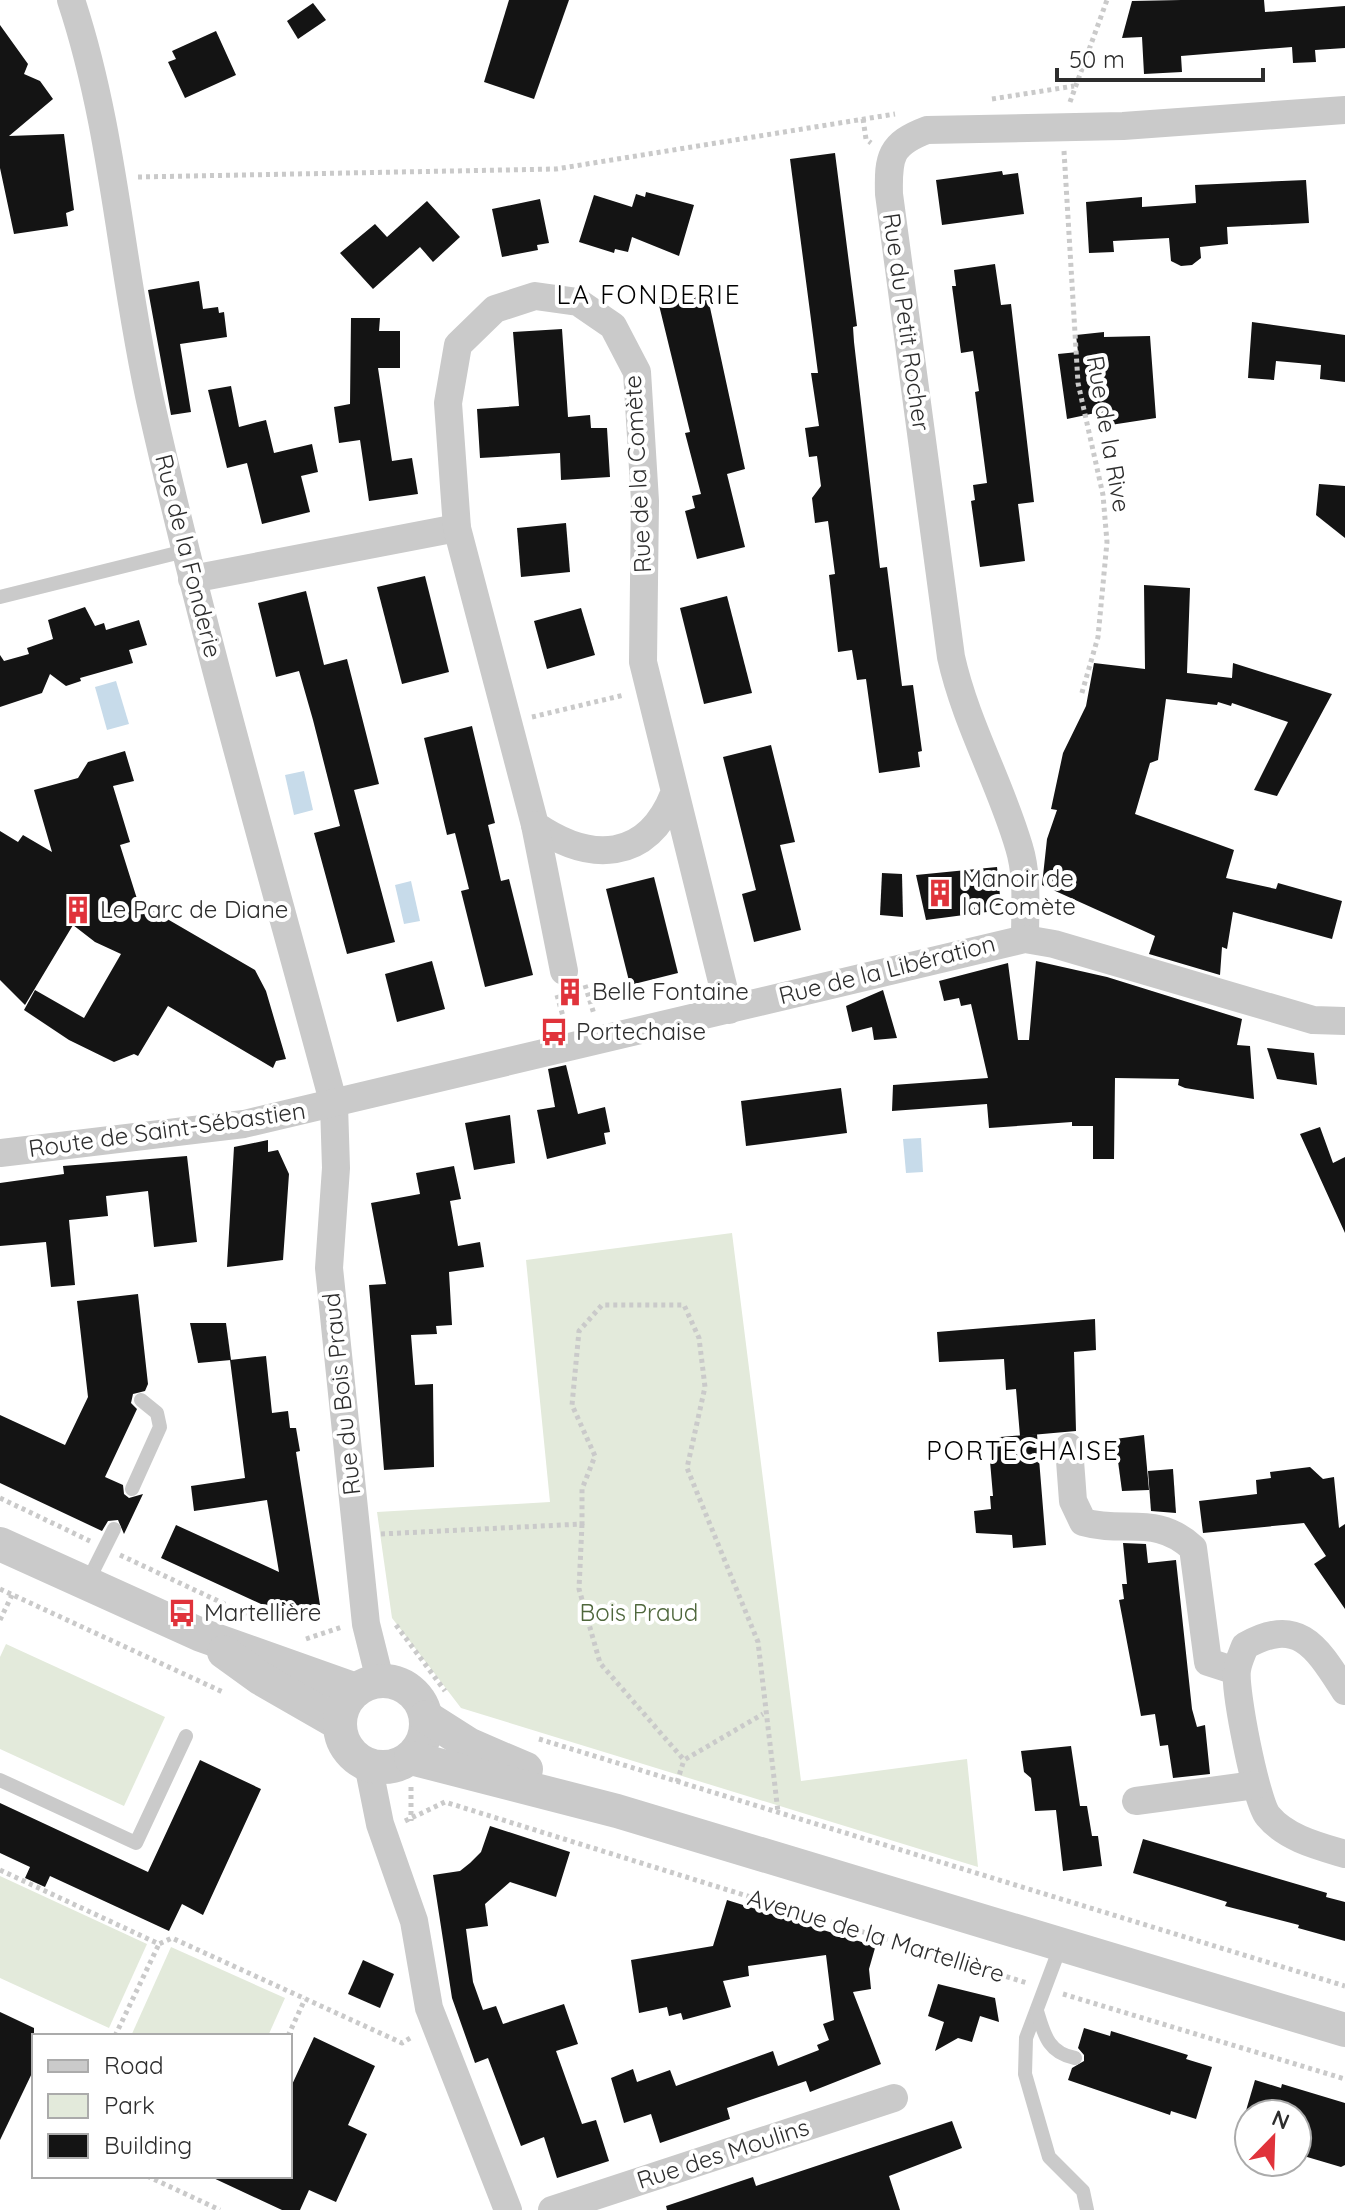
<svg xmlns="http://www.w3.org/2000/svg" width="1345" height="2210" font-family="Quicksand,sans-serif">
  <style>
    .green { fill: #e3eadb }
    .water { fill: #c7dbea }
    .building { fill: #141414 }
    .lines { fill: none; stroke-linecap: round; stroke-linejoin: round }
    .path { stroke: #cacaca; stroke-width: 5; stroke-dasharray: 4 4; stroke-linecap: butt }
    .service { stroke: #cacaca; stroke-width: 14 }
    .minor { stroke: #cacaca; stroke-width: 28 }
    .tertiary { stroke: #cacaca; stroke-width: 34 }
    .labels { text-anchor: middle; stroke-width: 8; stroke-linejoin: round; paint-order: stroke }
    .street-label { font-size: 24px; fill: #2d2d2d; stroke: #fff }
    .poi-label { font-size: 24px; fill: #2d2d2d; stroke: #fff; text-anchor: start }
    .park-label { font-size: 24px; fill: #4f673c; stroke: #fff }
    .neighbourhood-label { font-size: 26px; letter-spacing: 2px; fill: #000; stroke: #fff }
  </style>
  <rect width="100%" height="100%" fill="#fff"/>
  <!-- green -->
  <g class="green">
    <path d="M732,1233L801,1781L967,1759L978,1867L461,1708L392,1618L377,1512L550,1502L526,1260Z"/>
    <path d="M6,1644L165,1717L124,1806L0,1749V1657Z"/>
    <path d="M0,1876L147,1944L109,2028L0,1978Z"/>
    <path d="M171,1947L285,1998L268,2036H131Z"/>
  </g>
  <!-- water -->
  <g class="water">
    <path d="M116,681L129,724L107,730L95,687Z"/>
    <path d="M304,771L313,810L294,815L285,775Z"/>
    <path d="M411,881L420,921L404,924L395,885Z"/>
    <path d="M921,1138L923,1172L906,1173L903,1139Z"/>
  </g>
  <!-- building -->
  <g class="building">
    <path d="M509,0H569L534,99L484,82Z"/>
    <path d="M1181,0H1264L1265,12L1345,6V48L1315,50L1316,62L1293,63L1292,47L1181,56L1182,72L1144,74L1142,37L1122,38L1132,1Z"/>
    <path d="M313,3L326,20L298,39L287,21Z"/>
    <path d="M0,25L28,64L24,74L40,81L53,99L9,136L64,134L74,210L66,213L68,226L14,234L0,168Z"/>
    <path d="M216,31L236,75L185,98L168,62L176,59L172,51Z"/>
    <path d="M835,153L857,326L853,327L854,342L880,568L887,567L902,686L913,685L922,751L918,752L920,767L879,773L866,679L857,680L852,650L838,652L829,575L835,574L828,521L815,523L812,498L821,486L817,456L809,457L805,428L819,426L811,373H818L790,159Z"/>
    <path d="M1002,171L1003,175L1018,173L1024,214L942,225L936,180Z"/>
    <path d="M1306,180L1309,223L1227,227L1228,244L1200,247L1201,258L1192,265L1181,266L1171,261L1169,238L1113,241L1114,252L1089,253L1086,202L1142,197V207L1196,203L1195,185Z"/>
    <path d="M646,192L694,205L679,256L632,237L628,252L615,249L614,253L579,242L594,195L632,207L636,194L645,197Z"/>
    <path d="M540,199L549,243L537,245L538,250L502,257L492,209Z"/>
    <path d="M427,201L460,237L433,262L420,247L373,289L340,253L375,224L387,237Z"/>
    <path d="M995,264L1001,305L1011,304L1034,502L1018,504L1025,561L980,567L971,501L975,500L973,485L987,483L975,392L979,391L973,351L961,353L952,286H956L954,270Z"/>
    <path d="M199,281L203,309L218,307L219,313L224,312L227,337L180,344L191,412L171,415L148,290Z"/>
    <path d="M706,289L745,469L727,474L745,547L697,559L685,511L695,508L692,496L701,494L685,433L690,432L658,301Z"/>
    <path d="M351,318H380L379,331H400V368H378L392,461L412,458L418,494L369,501L360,440L339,443L334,407L350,404Z"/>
    <path d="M1252,322L1345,335V382L1320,379L1321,365L1276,361L1274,380L1248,378Z"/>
    <path d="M562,329L568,417L590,415L591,428H607L610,477L561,480L560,453L480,458L477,409L519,406L513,332Z"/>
    <path d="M1104,332V337L1150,336L1156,418L1104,426L1100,412L1067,419L1058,354L1078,352L1076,335Z"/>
    <path d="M231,386L239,427L266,420L274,453L312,444L318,472L301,476L310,512L262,524L247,463L227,468L208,390Z"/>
    <path d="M1319,484L1345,486V538L1316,515Z"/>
    <path d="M566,523L570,572L521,577L517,528Z"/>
    <path d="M425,576L449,672L402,684L377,587Z"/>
    <path d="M1144,585L1190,588L1187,673L1232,678L1233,663L1332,694L1277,796L1254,790L1288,722L1232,703L1231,706L1218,702L1217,705L1166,699L1158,760L1150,763L1135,814L1234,850L1226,878L1276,889L1278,883L1342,901L1332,939L1233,912L1227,949L1222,947L1220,975L1149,954L1155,936L1042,885L1047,839L1057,810L1051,809L1063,753L1086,706L1094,663L1145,669Z"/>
    <path d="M306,591L324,665L347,659L379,784L354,790L395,942L347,954L314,833L340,826L313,720L299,671L276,677L258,603Z"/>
    <path d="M727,596L752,693L704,704L680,608Z"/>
    <path d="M85,607L95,626L104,623L106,630L139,620L147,645L129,650L133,663L80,678L81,681L66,686L50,674L42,693L0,707V655L4,661L29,654L27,648L53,639L48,620Z"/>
    <path d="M581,608L595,655L547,669L534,621Z"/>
    <path d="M472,726L495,823L488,825L501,881L509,879L533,975L485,987L461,891L469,889L455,833L447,835L424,738Z"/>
    <path d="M771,745L795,842L780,845L801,930L754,942L742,894L756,890L723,757Z"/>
    <path d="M125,751L134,781L113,786L130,842L120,845L138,902L255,970L266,991L286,1059L276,1061L273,1068L168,1006L138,1056L134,1054L114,1062L69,1040L24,1010L35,990L84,1018L121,954L95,942L73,925L25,1005L0,980V831L18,842L23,835L52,852L34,790L78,778L88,762Z"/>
    <path d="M997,867L1001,905L987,907V912L926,920L916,875Z"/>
    <path d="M882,873L902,874L903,917L880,915Z"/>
    <path d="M654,877L678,973L630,985L606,889Z"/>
    <path d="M432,961L445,1009L397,1022L385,974Z"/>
    <path d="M1036,961L1107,977L1242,1019L1237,1045L1250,1046L1254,1099L1185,1088L1178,1085L1179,1079L1115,1078L1114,1159H1093V1126H1072V1122L989,1128L987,1104L892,1111L893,1085L988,1078L971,1004L961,1006L959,998L944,1001L939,981L1008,963L1018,1040H1029Z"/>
    <path d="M883,990L897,1038L874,1040L872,1027L852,1032L846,1006Z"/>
    <path d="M1267,1048L1314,1053L1317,1085L1277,1079Z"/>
    <path d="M566,1065L578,1114L605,1107L610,1132L604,1133L606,1144L547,1159L537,1110L555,1107L548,1069Z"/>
    <path d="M841,1088L847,1133L746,1146L741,1101Z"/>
    <path d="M510,1115L515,1163L474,1170L465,1123Z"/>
    <path d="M1320,1127L1333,1163L1345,1157V1233L1300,1134Z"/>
    <path d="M268,1140V1152L278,1150L289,1174L283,1260L227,1267L234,1147Z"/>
    <path d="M187,1156L197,1242L154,1247L148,1191L106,1196L108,1216L69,1220L75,1285L51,1287L46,1242L0,1246V1183L64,1174L63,1166Z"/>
    <path d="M454,1166L461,1199L450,1201L458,1246L480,1242L484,1267L449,1272L452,1325L436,1326L437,1334L411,1335L415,1385L433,1384L434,1467L384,1470L369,1285L386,1284L371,1203L420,1194L416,1173Z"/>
    <path d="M138,1294L148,1384L145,1391L133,1394L131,1403L137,1409L105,1477L123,1485L124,1494L129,1498L143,1494L124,1534L118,1520L108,1521L102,1531L0,1483V1415L65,1445L88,1397L77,1301Z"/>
    <path d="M1095,1319L1096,1350L1074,1352L1076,1431L1020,1436L1016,1389L1006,1390L1004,1359L939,1362L937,1332Z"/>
    <path d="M190,1323H226L231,1360L198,1363Z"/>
    <path d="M266,1356L272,1413L288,1411L290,1428H296L300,1451L296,1452L320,1605L276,1611L161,1558L176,1525L279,1572L267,1500L194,1511L191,1486L245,1478L230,1360Z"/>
    <path d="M1037,1434L1046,1545L1013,1548L1012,1535L976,1533L974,1511L991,1509L990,1496H993L988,1438Z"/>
    <path d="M1144,1435L1149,1490L1122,1491L1115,1439Z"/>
    <path d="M1310,1467L1323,1479L1334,1477L1339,1528L1345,1524V1609L1314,1564L1326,1556L1304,1523L1203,1533L1199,1501L1257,1494L1256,1480L1271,1478L1270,1472Z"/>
    <path d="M1173,1469L1176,1513L1151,1511L1148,1471Z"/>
    <path d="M1123,1543L1146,1544L1148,1563L1176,1560L1192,1709L1197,1727L1205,1725L1210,1774L1173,1778L1168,1745L1160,1746L1155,1714L1141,1716L1119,1600L1124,1599L1122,1584H1127Z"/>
    <path d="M1071,1746L1080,1806H1087L1092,1836H1098L1102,1866L1063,1871L1056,1810L1035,1811L1031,1778L1024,1772L1021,1751Z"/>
    <path d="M200,1760L261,1789L203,1915L182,1904L169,1931L50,1876L45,1887L25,1878L30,1867L0,1853V1803L148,1872Z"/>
    <path d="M490,1826L570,1852L556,1897L510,1882L485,1904L488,1926L466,1929L473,1982L483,2010L496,2006L503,2024L564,2004L578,2044L556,2051L582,2124L596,2120L609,2161L557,2178L544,2137L521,2146L488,2058L475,2063L452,1998L433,1875L460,1871L470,1863L481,1852Z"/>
    <path d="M1143,1839L1327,1893L1326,1897L1345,1902V1941L1298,1928L1299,1925L1225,1906L1227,1902L1133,1873Z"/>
    <path d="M727,1900L881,1948H875L869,1969L871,1989L853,1992L881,2064L810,2092L806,2081L727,2108L730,2119L660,2143L651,2114L624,2123L611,2078L633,2069L637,2082L670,2070L676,2086L773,2051L778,2066L819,2050L817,2045L829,2040L823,2024L834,2020L826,1955L748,1966L749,1976L723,1981L731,2007L683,2020L681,2013L669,2016L667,2007L639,2013L631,1960L713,1946Z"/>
    <path d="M363,1960L394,1974L380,2008L348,1994Z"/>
    <path d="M938,1984L995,1998L999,2022L980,2016L972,2042L958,2038L935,2051L944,2022L928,2016Z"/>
    <path d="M0,2012L34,2028V2069L0,2140Z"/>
    <path d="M1084,2028L1110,2036L1111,2031L1188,2055L1186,2059L1212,2067L1196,2119L1171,2111L1170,2115L1068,2080L1072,2068L1084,2061V2055L1078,2048Z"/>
    <path d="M314,2037L375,2066L348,2125L367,2134L336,2202L309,2190L300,2210H282L209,2176H290V2089Z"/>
    <path d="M1255,2080L1281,2088L1282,2084L1345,2103V2165L1341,2167L1297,2154V2114H1245Z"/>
    <path d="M952,2121L962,2148L889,2176L900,2210H667L666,2206L753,2177L756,2186Z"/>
  </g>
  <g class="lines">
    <!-- path -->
    <g class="path">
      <path d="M992,99L1074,86"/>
      <path d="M1070,102L1107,0"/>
      <path d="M863,119L866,139L871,143"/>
      <path d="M1064,151L1078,383L1103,495L1107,542L1098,637L1081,696"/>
      <path d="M138,177L556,169L895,114"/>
      <path d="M532,717L624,695"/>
      <path d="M585,985L594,1014"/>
      <path d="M557,995L564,1020"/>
      <path d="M0,1498L90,1541"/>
      <path d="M582,1524L579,1589L600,1663L684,1760L763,1714"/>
      <path d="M381,1534L582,1524V1489L595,1456L572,1405L579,1331L602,1305H684L699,1338L705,1387L687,1468L758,1642L778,1812"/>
      <path d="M120,1555L263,1622"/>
      <path d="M0,1589L225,1693"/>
      <path d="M0,1620L12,1595"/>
      <path d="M396,1625L445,1691"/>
      <path d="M306,1639L342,1627"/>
      <path d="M539,1739L1345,1986"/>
      <path d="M677,1782L684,1760"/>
      <path d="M411,1787V1821"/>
      <path d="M405,1821L445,1802L1027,1983"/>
      <path d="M0,1870L159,1944L172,1938L402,2043L412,2037"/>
      <path d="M1063,1994L1345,2079"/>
      <path d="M115,2036L159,1944"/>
      <path d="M288,2036L305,1999"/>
      <path d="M147,2176L220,2210"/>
    </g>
    <!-- service -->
    <g class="service">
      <path d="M0,597L185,551"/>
      <path d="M132,1489L160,1427L157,1413L141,1400"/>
      <path d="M87,1583L114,1529"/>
      <path d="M0,1780L136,1843L186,1736"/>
      <path d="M1061,1945L1026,2038L1025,2074L1049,2157L1083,2191L1087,2210"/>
      <path d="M1037,2011C1044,2034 1048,2053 1075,2058"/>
    </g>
    <!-- minor -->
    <g class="minor">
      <path d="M71,0C115,132 121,274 152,409C205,643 272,874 334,1105L336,1168L329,1268L366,1624L380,1680"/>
      <path d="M192,579L457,528"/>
      <path d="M674,794C647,862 590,863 535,825L457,528L448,403L458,345L495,309L535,296L578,302L613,326L637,372L645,501L643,662L729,1010"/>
      <path d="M535,825L564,971"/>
      <path d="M1025,939C1025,908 1028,876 1019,847C1000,782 966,724 951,657L889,194C888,157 890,144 927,130L1123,126L1345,110"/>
      <path d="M0,1153L244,1124L1025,939L1054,944L1313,1020L1345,1021"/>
      <path d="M1069,1447L1073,1501L1083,1522C1125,1534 1156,1514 1193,1548L1208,1662L1236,1671"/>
      <path d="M1345,1691C1317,1648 1299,1615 1245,1646C1242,1654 1238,1662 1237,1670C1234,1689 1256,1802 1268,1816C1286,1838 1318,1846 1345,1854"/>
      <path d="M368,1764L380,1824L414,1921L429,2008L508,2210"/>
      <path d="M1136,1801L1255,1785"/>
      <path d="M552,2210L894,2098"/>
    </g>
    <!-- tertiary -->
    <g class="tertiary">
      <path d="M0,1544L201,1635L356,1690"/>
      <path d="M224,1652L260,1678L340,1724"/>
      <circle cx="383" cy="1724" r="43"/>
      <path d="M426,1717L470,1745L526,1769"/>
      <path d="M411,1758L617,1811L1345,2030"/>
    </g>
  </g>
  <!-- icons -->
  <defs>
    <symbol id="building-bare" viewBox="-9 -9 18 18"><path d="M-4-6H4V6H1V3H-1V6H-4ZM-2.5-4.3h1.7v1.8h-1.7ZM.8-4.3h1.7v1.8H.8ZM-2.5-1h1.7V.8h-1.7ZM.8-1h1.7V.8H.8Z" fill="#e0333b" stroke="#fff" stroke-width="2.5" paint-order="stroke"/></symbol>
    <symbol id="bus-bare" viewBox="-9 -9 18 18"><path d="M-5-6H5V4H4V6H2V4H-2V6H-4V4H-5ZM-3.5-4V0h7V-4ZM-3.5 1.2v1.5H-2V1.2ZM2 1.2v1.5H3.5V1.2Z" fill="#e0333b" stroke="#fff" stroke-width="2.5" paint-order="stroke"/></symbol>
  </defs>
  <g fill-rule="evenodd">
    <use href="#building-bare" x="920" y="873" width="40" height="40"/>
    <use href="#building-bare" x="58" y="890" width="40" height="40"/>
    <use href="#building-bare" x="550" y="972" width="40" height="40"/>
    <use href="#bus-bare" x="534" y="1012" width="40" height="40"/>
    <use href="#bus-bare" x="162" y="1593" width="40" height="40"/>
  </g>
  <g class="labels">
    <!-- street labels -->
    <g class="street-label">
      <text transform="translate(906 322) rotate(82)" y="8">Rue du Petit Rocher</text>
      <text transform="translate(1108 434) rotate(80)" y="8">Rue de la Rive</text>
      <text transform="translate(638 474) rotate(-93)" y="8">Rue de la Comète</text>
      <text transform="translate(188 556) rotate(76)" y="8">Rue de la Fonderie</text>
      <text transform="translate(887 970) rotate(-14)" y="8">Rue de la Libération</text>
      <text transform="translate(167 1130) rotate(-8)" y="8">Route de Saint-Sébastien</text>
      <text transform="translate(342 1394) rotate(-96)" y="8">Rue du Bois Praud</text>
      <text transform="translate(876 1936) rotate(17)" y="8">Avenue de la Martellière</text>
      <text transform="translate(723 2154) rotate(-18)" y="8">Rue des Moulins</text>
    </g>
    <!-- poi labels -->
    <g class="poi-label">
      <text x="962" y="887">Manoir de<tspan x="962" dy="28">la Comète</tspan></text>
      <text x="100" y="918">Le Parc de Diane</text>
      <text x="592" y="1000">Belle Fontaine</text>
      <text x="576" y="1040">Portechaise</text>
      <text x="204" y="1621">Martellière</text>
    </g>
    <!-- park labels -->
    <g class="park-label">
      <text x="639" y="1621">Bois Praud</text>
    </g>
    <!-- neighbourhood labels -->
    <g class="neighbourhood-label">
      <text x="649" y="304">LA FONDERIE</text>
      <text x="1023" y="1460">PORTECHAISE</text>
    </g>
  </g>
  <!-- legend -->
  <rect x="32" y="2034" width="260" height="144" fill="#ffffff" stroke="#ababab" stroke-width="2"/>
  <rect x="48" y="2060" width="40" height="12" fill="#cacaca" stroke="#ababab" stroke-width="2"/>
  <text x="104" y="2074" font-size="24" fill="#2d2d2d">Road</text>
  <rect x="48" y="2094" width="40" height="24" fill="#e3eadb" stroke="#ababab" stroke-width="2"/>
  <text x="104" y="2114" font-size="24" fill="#2d2d2d">Park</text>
  <rect x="48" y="2134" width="40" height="24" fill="#141414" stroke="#ababab" stroke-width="2"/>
  <text x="104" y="2154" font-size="24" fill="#2d2d2d">Building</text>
  <!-- north arrow -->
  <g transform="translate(1273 2138) rotate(23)"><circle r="38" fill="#ffffff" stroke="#ababab" stroke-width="2"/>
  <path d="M0-6L14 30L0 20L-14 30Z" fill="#e0333b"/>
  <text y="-12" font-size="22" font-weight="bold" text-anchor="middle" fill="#2d2d2d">N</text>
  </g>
  <!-- scale -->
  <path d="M1057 68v12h206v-12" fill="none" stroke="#2d2d2d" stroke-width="4"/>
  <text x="1069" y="68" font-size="24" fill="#2d2d2d" stroke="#ffffff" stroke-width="6" paint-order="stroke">50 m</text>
</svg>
